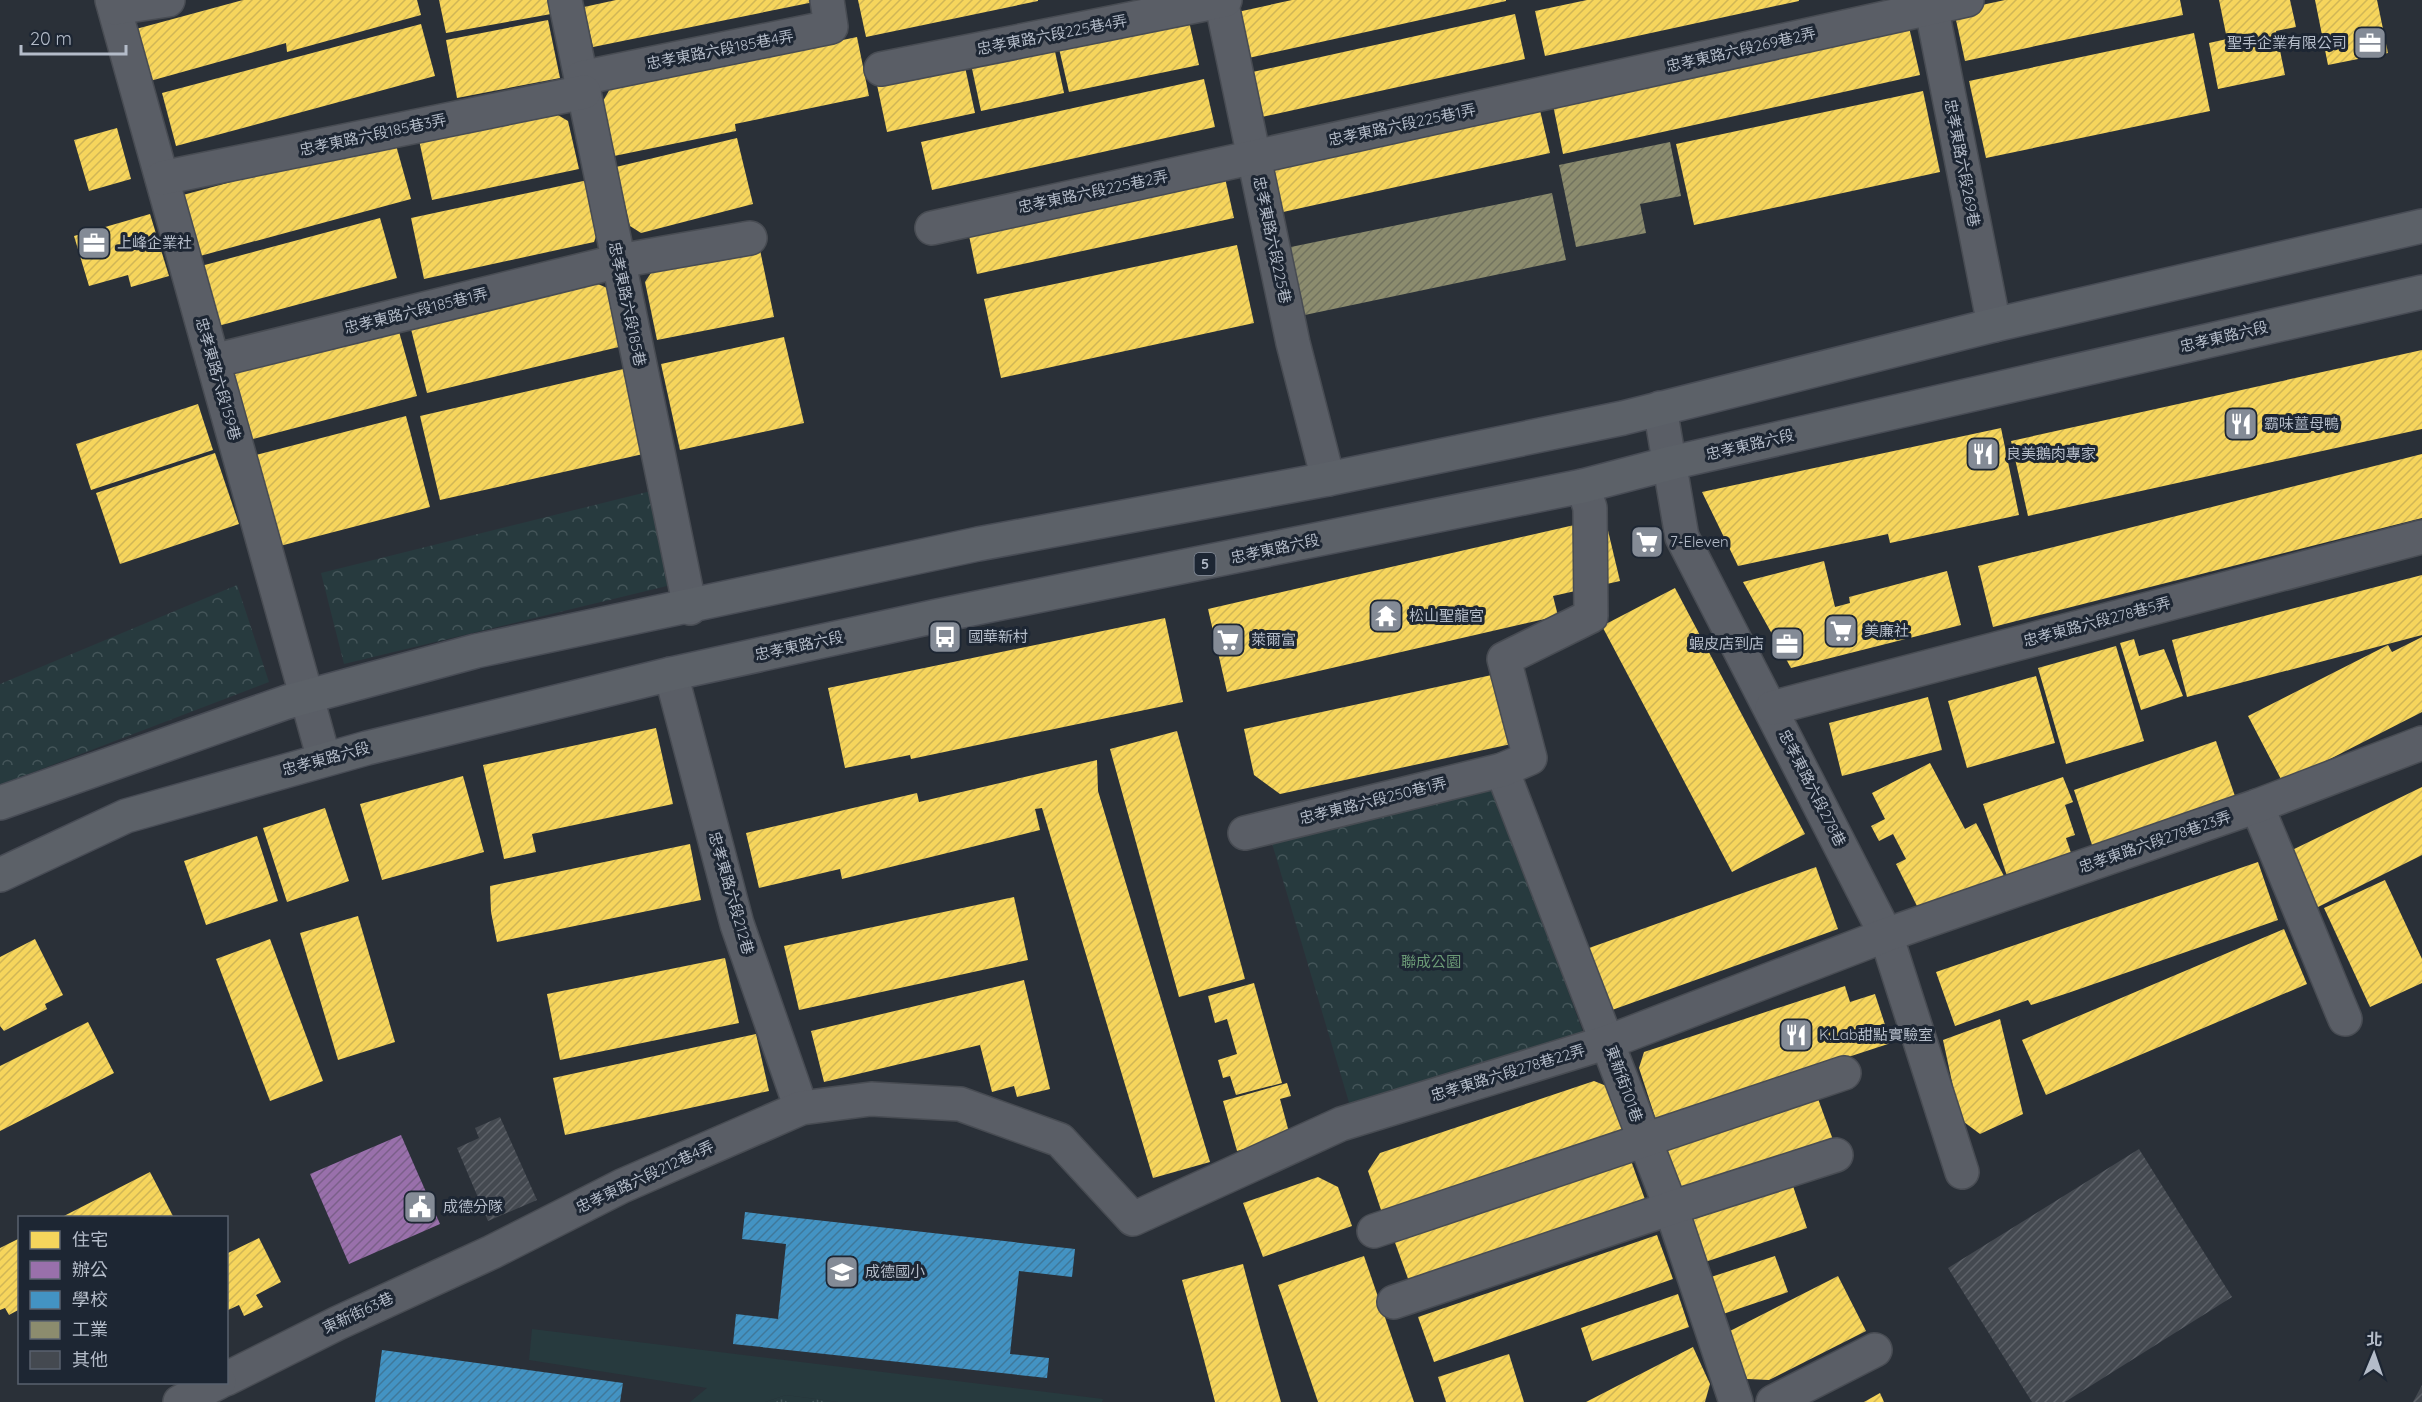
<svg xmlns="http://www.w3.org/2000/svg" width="2422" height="1402" font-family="Quicksand,'Noto Sans TC',sans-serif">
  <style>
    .grass { fill: url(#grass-tufts) }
    .forest { fill: url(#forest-crowns) }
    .pitch { fill: #273a3e }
    .homes { fill: url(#homes-hatch) }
    .offices { fill: url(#offices-hatch) }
    .schools { fill: url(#schools-hatch) }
    .industry { fill: url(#industry-hatch) }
    .building { fill: url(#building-hatch) }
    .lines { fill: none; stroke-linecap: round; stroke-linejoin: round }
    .minor-casing { stroke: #484c53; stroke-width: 36 }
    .primary-casing { stroke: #484c55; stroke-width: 36 }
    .minor { stroke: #5a5e66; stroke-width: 33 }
    .primary { stroke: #5c6168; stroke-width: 33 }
    .labels { text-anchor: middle; stroke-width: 6; stroke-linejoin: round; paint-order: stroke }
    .shield { fill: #1d2633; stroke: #878f9c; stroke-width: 1.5 }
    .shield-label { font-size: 14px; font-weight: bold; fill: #b4bcc9 }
    .street-label { font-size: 15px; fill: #b4bcc9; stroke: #1d2633 }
    .poi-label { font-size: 15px; fill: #b4bcc9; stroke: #1d2633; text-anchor: start }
    .park-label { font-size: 15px; fill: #6b9a76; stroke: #1d2633 }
  </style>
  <defs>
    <pattern id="grass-tufts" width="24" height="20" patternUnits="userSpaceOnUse" patternTransform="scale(1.5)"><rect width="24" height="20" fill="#273a3e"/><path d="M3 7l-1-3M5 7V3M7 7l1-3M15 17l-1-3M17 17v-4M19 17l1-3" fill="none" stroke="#445559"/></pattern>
    <pattern id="forest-crowns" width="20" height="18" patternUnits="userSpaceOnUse" patternTransform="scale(1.5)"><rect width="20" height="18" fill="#273a3e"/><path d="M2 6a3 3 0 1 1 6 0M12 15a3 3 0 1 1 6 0" fill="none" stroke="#445559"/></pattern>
    <pattern id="homes-hatch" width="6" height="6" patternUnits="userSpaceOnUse" patternTransform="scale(1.5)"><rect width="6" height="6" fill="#f6d55c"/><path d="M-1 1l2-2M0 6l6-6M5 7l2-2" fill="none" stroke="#d0b656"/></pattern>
    <pattern id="offices-hatch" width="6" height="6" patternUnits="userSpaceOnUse" patternTransform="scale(1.5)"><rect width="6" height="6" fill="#9970ab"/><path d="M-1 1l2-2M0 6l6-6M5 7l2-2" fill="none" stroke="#7b5f8a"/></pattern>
    <pattern id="schools-hatch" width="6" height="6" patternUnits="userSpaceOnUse" patternTransform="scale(1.5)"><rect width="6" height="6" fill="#4393c3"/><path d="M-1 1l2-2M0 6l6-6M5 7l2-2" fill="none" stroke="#3f789a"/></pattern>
    <pattern id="industry-hatch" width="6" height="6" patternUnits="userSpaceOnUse" patternTransform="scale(1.5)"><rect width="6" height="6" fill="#8c8c6e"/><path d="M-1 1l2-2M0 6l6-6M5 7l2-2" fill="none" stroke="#72735f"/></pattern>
    <pattern id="building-hatch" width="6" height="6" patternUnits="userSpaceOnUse" patternTransform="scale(1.5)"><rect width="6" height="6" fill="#444950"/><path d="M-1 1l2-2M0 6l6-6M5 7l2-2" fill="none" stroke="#5d6168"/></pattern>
  </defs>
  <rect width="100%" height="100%" fill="#2a3038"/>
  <!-- grass -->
  <path class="grass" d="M786,1395L838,1402H765Z"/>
  <!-- forest -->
  <g class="forest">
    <path d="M651,491L671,585L344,664L321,573Z"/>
    <path d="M237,585L269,682L0,785V684Z"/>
    <path d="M1493,785L1584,1035L1353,1116L1271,840Z"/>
  </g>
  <!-- pitch -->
  <path class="pitch" d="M532,1329L1103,1399L1102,1402H838L786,1395L765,1402H690L707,1388L529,1360Z"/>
  <!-- homes -->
  <g class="homes">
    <path d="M243,0H417L421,15L287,52L286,43L150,81L136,29Z"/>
    <path d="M439,0H548L551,14L446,33Z"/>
    <path d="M616,0H818L819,1L593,47L584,7Z"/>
    <path d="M858,0H1038V1L866,37Z"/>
    <path d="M1292,0H1506V1L1244,59L1233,13Z"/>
    <path d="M1587,0H1799V1L1545,56L1535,11Z"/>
    <path d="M2005,0H2180L2183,15L1965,61L1954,11Z"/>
    <path d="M2219,0H2290L2296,27L2276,31L2285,75L2218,89L2209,43L2227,39Z"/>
    <path d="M2315,0H2377L2388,53L2328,65Z"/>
    <path d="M1515,14L1525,59L1257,118L1248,73Z"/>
    <path d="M1188,17L1199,65L1069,92L1058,44Z"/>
    <path d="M548,20L560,78L457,98L446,40Z"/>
    <path d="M421,24L435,76L176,146L162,93Z"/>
    <path d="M1909,27L1920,75L1563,154L1553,105Z"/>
    <path d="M2194,33L2210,111L1986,158L1969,81Z"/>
    <path d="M857,37L869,96L735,124L736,131L614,156L603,101L610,89Z"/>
    <path d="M1054,47L1064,93L981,111L971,64Z"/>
    <path d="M965,67L975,113L887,132L877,85Z"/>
    <path d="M1204,79L1215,127L932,190L921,142Z"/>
    <path d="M1923,91L1940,172L1694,225L1676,144Z"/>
    <path d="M1539,106L1550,153L1274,214L1263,167Z"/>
    <path d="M551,111L568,121L579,169L432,200L419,140Z"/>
    <path d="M117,128L131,179L89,191L74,140Z"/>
    <path d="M394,138L411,199L200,256L183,195Z"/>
    <path d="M737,138L753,204L641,233L630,226L616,167Z"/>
    <path d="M1223,169L1234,218L977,274L967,226Z"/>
    <path d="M588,180L599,228L594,242L424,279L411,218Z"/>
    <path d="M150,214L169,276L131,287L128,275L89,286L74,236Z"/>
    <path d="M380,218L397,278L218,326L201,266Z"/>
    <path d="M1237,245L1254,323L1001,378L984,299Z"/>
    <path d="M760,250L774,317L657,340L645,282L651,273Z"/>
    <path d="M593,282L612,290L623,346L427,393L410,325Z"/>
    <path d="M398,328L417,396L249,440L230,373Z"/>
    <path d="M784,337L804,423L680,450L661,364Z"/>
    <path d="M2422,350V429L2028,516L2011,441Z"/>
    <path d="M632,367L652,452L440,500L420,416Z"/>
    <path d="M198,404L213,450L91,490L76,444Z"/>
    <path d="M406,416L430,507L276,547L252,456Z"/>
    <path d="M2001,428L2019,515L1890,543L1888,534L1738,566L1702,492Z"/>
    <path d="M215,453L239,524L120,564L96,493Z"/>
    <path d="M2422,454V518L1993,627L1978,566Z"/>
    <path d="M1605,518L1620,581L1553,596L1558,616L1227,692L1208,609Z"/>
    <path d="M1824,561L1835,607L1850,603L1849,597L1947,571L1961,625L1791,668L1743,582Z"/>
    <path d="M2422,575V635L2187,697L2172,640Z"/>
    <path d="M1675,588L1805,834L1732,872L1602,626Z"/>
    <path d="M1165,618L1183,702L911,759L910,755L845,768L828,688Z"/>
    <path d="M2422,637V712L2283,783L2248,716L2388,645L2392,652Z"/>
    <path d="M2134,639L2139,656L2164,649L2183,696L2141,710L2120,643Z"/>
    <path d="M2116,646L2144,741L2066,764L2038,668Z"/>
    <path d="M1501,673L1516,743L1280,794L1254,775L1244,729Z"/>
    <path d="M2036,676L2055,743L1967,768L1948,701Z"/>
    <path d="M1928,697L1942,750L1842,776L1829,723Z"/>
    <path d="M656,728L673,804L532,834L536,852L504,859L483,765Z"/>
    <path d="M1177,731L1245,979L1179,997L1110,749Z"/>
    <path d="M2216,741L2237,802L2094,851L2074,790Z"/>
    <path d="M1097,760L1098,791L1210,1162L1153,1178L1042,808L1035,809L1040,830L842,879L840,869L759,888L746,833L917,793L919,802Z"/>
    <path d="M1930,763L1965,829L1976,823L2004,876L1934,912L1919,910L1896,864L1906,859L1893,834L1879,841L1871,826L1885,819L1872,793Z"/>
    <path d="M463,776L484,852L382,880L360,804Z"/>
    <path d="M2063,777L2073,802L2065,805L2075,835L2066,838L2074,862L2010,885L1983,804Z"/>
    <path d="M2422,787V855L2316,908L2288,852Z"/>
    <path d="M325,808L349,881L287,902L263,828Z"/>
    <path d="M257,836L278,901L206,925L184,861Z"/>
    <path d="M690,844L701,900L497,942L491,912L490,886Z"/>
    <path d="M2258,862L2278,920L2068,993L2031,1005L2028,1000L1955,1026L1936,972Z"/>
    <path d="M1816,867L1838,929L1612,1010L1589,948Z"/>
    <path d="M2385,880L2422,959V983L2370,1007L2324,908Z"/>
    <path d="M1014,897L1028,960L799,1010L784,946Z"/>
    <path d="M358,916L395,1042L338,1060L300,933Z"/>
    <path d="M2284,929L2307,984L2046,1095L2022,1040Z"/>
    <path d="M35,939L63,995L45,1004L47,1009L4,1031L0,1026V957Z"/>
    <path d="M270,939L323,1081L270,1101L216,959Z"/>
    <path d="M725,958L739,1023L560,1060L547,994Z"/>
    <path d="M1024,980L1050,1089L1017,1097L1014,1086L992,1092L980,1045L824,1082L811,1031Z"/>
    <path d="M1254,983L1282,1083L1236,1095L1230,1076L1223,1078L1218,1060L1237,1054L1227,1019L1215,1023L1208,996Z"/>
    <path d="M1845,986L1850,1002L1875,994L1891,1043L1656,1120L1639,1068L1644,1052Z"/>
    <path d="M2000,1019L2023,1114L1980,1134L1960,1119L1943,1040Z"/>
    <path d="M88,1022L114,1073L0,1131V1066Z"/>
    <path d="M756,1034L769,1091L565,1135L553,1078Z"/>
    <path d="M1594,1081L1609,1087L1625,1135L1383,1216L1368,1171L1380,1153Z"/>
    <path d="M1287,1083L1291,1096L1280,1099L1290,1136L1237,1151L1223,1101Z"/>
    <path d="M1817,1096L1833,1140L1680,1193L1665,1149Z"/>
    <path d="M1629,1155L1647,1205L1411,1287L1393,1237Z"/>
    <path d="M150,1172L174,1218H60Z"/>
    <path d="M1318,1177L1338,1187L1352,1226L1263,1257L1243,1203Z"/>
    <path d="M1793,1186L1807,1228L1705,1262L1691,1220Z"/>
    <path d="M1657,1235L1673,1279L1434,1362L1418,1317Z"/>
    <path d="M20,1238V1309L9,1315L5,1308L0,1310V1248Z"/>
    <path d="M259,1238L281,1282L256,1295L263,1307L244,1316L239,1305L226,1311V1254Z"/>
    <path d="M1364,1256L1414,1402H1318L1278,1285Z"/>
    <path d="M1775,1256L1788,1292L1723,1314L1711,1277Z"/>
    <path d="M1243,1264L1260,1328L1281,1402H1215L1200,1345L1182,1280Z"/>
    <path d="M1838,1276L1866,1331L1769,1380L1747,1379L1728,1332Z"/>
    <path d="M1678,1294L1689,1327L1592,1361L1581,1328Z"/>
    <path d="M1693,1347L1710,1384L1705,1402H1586Z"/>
    <path d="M1509,1354L1524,1402H1446L1438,1377Z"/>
    <path d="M1880,1393L1884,1402H1864Z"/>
  </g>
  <!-- offices -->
  <path class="offices" d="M401,1135L440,1224L349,1264L310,1174Z"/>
  <!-- schools -->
  <g class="schools">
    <path d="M745,1212L1075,1249L1072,1277L1019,1271L1010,1354L1049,1358L1047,1378L733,1344L736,1314L778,1319L786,1244L742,1239Z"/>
    <path d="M382,1350L623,1383L620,1402H375Z"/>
  </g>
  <!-- industry -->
  <g class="industry">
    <path d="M1670,142L1681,196L1640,204L1646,233L1576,247L1559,165Z"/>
    <path d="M1552,193L1566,260L1300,316L1286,248Z"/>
  </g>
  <!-- building -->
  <g class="building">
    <path d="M500,1117L537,1200L488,1221L457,1148L479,1138L475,1128Z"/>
    <path d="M2139,1149L2232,1297L2065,1402H2032L1948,1268Z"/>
    <path d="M2422,1385V1402H2413Z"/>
  </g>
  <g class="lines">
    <defs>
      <g id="minor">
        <path d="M112,0L324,759"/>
        <path d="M565,0L690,608"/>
        <path d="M1221,0L1293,343L1328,479"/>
        <path d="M1930,0L1994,325"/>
        <path d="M115,8L168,0"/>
        <path d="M881,69L1225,0"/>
        <path d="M581,78L831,27L827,0"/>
        <path d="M162,178L584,92"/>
        <path d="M932,228L1967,0"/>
        <path d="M213,361L619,261L750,238"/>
        <path d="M1660,408L1682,537L1886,935L1962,1172"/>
        <path d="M671,674L737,924L801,1108"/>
        <path d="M1772,708L2422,537"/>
        <path d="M1502,770L1671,1208L1736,1402"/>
        <path d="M2257,806L2345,1019"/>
        <path d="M1245,833L1502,770L1530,758L1504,659L1591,616L1590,508L1583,486"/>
        <path d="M1374,1231L1844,1073"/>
        <path d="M1394,1302L1671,1208L1836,1155"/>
        <path d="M226,1379L338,1323L492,1252L622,1186L801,1108L871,1099L960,1104L1060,1140L1133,1219L1341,1124L1608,1042L1886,935L2257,806L2422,743"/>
        <path d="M180,1402L219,1382"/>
        <path d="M1773,1402L1875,1350"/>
      </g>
      <g id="primary">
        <path d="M0,803L287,702L476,651L978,544L1328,479L1623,418L1994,325L2422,226"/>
        <path d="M0,875L126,816L367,748L671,674L937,616L1583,486L1671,463L2422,292"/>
      </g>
    </defs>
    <!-- minor casing -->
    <use href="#minor" class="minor-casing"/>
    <!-- primary casing -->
    <use href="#primary" class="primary-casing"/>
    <!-- minor -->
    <use href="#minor" class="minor"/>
    <!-- primary -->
    <use href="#primary" class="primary"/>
  </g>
  <!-- icons -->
  <defs>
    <symbol id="office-square" viewBox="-11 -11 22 22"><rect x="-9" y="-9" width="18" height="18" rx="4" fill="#848b96" stroke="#1d2633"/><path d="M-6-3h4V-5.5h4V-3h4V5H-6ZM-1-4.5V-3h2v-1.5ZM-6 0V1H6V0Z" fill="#fff"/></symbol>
    <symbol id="restaurant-square" viewBox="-11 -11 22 22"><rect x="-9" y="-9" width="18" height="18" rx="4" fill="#848b96" stroke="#1d2633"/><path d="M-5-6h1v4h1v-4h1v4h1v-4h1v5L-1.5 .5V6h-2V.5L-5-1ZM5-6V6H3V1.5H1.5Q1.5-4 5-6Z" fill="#fff"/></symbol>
    <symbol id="supermarket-square" viewBox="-11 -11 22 22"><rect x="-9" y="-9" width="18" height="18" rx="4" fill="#848b96" stroke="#1d2633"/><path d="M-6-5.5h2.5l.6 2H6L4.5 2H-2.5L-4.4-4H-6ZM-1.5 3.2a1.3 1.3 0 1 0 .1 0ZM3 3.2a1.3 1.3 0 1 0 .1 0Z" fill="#fff"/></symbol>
    <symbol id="temple-square" viewBox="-11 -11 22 22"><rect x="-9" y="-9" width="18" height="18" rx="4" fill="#848b96" stroke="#1d2633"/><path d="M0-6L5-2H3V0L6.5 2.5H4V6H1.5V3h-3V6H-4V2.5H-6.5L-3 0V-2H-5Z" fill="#fff"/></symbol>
    <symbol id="bus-square" viewBox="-11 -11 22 22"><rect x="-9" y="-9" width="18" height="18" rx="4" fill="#848b96" stroke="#1d2633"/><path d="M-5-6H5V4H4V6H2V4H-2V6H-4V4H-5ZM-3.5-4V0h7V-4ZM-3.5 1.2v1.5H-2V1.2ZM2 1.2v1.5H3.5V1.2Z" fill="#fff"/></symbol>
    <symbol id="civic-square" viewBox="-11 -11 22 22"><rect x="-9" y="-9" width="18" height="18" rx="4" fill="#848b96" stroke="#1d2633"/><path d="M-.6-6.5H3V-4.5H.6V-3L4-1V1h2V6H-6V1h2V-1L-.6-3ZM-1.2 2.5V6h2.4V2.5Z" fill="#fff"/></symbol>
    <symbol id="school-square" viewBox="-11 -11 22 22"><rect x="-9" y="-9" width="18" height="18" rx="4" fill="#848b96" stroke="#1d2633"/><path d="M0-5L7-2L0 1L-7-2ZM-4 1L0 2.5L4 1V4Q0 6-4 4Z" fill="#fff"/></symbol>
  </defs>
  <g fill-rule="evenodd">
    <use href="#office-square" x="2351" y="24" width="38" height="38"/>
    <use href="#office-square" x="75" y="224" width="38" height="38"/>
    <use href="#restaurant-square" x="2222" y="405" width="38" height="38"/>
    <use href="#restaurant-square" x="1964" y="435" width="38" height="38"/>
    <use href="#supermarket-square" x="1628" y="523" width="38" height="38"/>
    <use href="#temple-square" x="1367" y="597" width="38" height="38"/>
    <use href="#supermarket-square" x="1822" y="612" width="38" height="38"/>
    <use href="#bus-square" x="926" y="618" width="38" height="38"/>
    <use href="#supermarket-square" x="1209" y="621" width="38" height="38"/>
    <use href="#office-square" x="1768" y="625" width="38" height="38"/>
    <use href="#restaurant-square" x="1777" y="1016" width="38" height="38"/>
    <use href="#civic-square" x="401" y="1188" width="38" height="38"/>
    <use href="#school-square" x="823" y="1253" width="38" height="38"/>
  </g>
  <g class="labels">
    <!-- shield labels -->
    <rect class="shield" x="1194.5" y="553" width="21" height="22" rx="4.5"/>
    <g class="shield-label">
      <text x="1205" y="569">5</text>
    </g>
    <!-- street labels -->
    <g class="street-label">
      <text transform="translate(1052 35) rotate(-11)" y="5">忠孝東路六段225巷4弄</text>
      <text transform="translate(720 50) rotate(-11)" y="5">忠孝東路六段185巷4弄</text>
      <text transform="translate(1741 50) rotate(-13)" y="5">忠孝東路六段269巷2弄</text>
      <text transform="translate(1402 125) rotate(-12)" y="5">忠孝東路六段225巷1弄</text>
      <text transform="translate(373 135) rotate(-12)" y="5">忠孝東路六段185巷3弄</text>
      <text transform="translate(1962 163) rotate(79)" y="5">忠孝東路六段269巷</text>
      <text transform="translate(1093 192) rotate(-12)" y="5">忠孝東路六段225巷2弄</text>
      <text transform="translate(1272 240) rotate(78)" y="5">忠孝東路六段225巷</text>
      <text transform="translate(627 304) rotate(78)" y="5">忠孝東路六段185巷</text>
      <text transform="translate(416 311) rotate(-14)" y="5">忠孝東路六段185巷1弄</text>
      <text transform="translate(2224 337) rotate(-13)" y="5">忠孝東路六段</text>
      <text transform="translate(218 379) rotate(74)" y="5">忠孝東路六段159巷</text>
      <text transform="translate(1750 445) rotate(-13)" y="5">忠孝東路六段</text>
      <text transform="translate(1275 549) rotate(-12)" y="5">忠孝東路六段</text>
      <text transform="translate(2097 622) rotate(-15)" y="5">忠孝東路六段278巷5弄</text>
      <text transform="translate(799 646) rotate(-12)" y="5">忠孝東路六段</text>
      <text transform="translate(326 759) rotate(-15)" y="5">忠孝東路六段</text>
      <text transform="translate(1812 788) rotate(63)" y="5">忠孝東路六段278巷</text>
      <text transform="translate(1373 801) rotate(-14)" y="5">忠孝東路六段250巷1弄</text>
      <text transform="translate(2155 842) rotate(-19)" y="5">忠孝東路六段278巷23弄</text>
      <text transform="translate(731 893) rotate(74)" y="5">忠孝東路六段212巷</text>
      <text transform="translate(1508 1073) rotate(-17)" y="5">忠孝東路六段278巷22弄</text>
      <text transform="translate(1624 1084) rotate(70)" y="5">東新街101巷</text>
      <text transform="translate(645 1177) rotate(-25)" y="5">忠孝東路六段212巷4弄</text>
      <text transform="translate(358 1313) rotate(-25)" y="5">東新街63巷</text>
    </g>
    <!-- poi labels -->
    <g class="poi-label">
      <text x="2347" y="48" text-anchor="end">聖手企業有限公司</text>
      <text x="117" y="248">上峰企業社</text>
      <text x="2264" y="429">霸味薑母鴨</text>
      <text x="2006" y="459">良美鵝肉專家</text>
      <text x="1670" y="547">7-Eleven</text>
      <text x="1409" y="621">松山聖龍宮</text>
      <text x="1864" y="636">美廉社</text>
      <text x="968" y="642">國華新村</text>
      <text x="1251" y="645">萊爾富</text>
      <text x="1764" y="649" text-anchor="end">蝦皮店到店</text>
      <text x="1819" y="1040">K.Lab甜點實驗室</text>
      <text x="443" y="1212">成德分隊</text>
      <text x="865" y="1277">成德國小</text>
    </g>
    <!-- park labels -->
    <g class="park-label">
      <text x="1431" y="967">聯成公園</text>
    </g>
  </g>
  <!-- legend -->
  <rect x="18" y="1216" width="210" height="168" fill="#1d2633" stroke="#59626f" stroke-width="1.5"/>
  <rect x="30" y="1231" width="30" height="18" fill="#f6d55c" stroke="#59626f" stroke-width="1.5"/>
  <text x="72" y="1246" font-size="18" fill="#b4bcc9">住宅</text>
  <rect x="30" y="1261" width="30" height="18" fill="#9970ab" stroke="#59626f" stroke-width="1.5"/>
  <text x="72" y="1276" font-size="18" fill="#b4bcc9">辦公</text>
  <rect x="30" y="1291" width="30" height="18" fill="#4393c3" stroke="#59626f" stroke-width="1.5"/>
  <text x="72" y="1306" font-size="18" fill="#b4bcc9">學校</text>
  <rect x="30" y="1321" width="30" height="18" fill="#8c8c6e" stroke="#59626f" stroke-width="1.5"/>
  <text x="72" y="1336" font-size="18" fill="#b4bcc9">工業</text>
  <rect x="30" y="1351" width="30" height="18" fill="#444950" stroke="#59626f" stroke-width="1.5"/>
  <text x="72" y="1366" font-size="18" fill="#b4bcc9">其他</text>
  <!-- north arrow -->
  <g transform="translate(2374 1354) rotate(2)" stroke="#1d2633" stroke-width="4.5" paint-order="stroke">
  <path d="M0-4.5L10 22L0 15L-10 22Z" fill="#b4bcc9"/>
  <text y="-9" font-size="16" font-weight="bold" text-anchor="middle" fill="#b4bcc9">北</text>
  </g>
  <!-- scale -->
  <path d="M21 45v9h105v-9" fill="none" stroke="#b4bcc9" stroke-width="3"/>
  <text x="30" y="45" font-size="18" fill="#b4bcc9" stroke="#1d2633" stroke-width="4.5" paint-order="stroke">20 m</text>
</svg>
